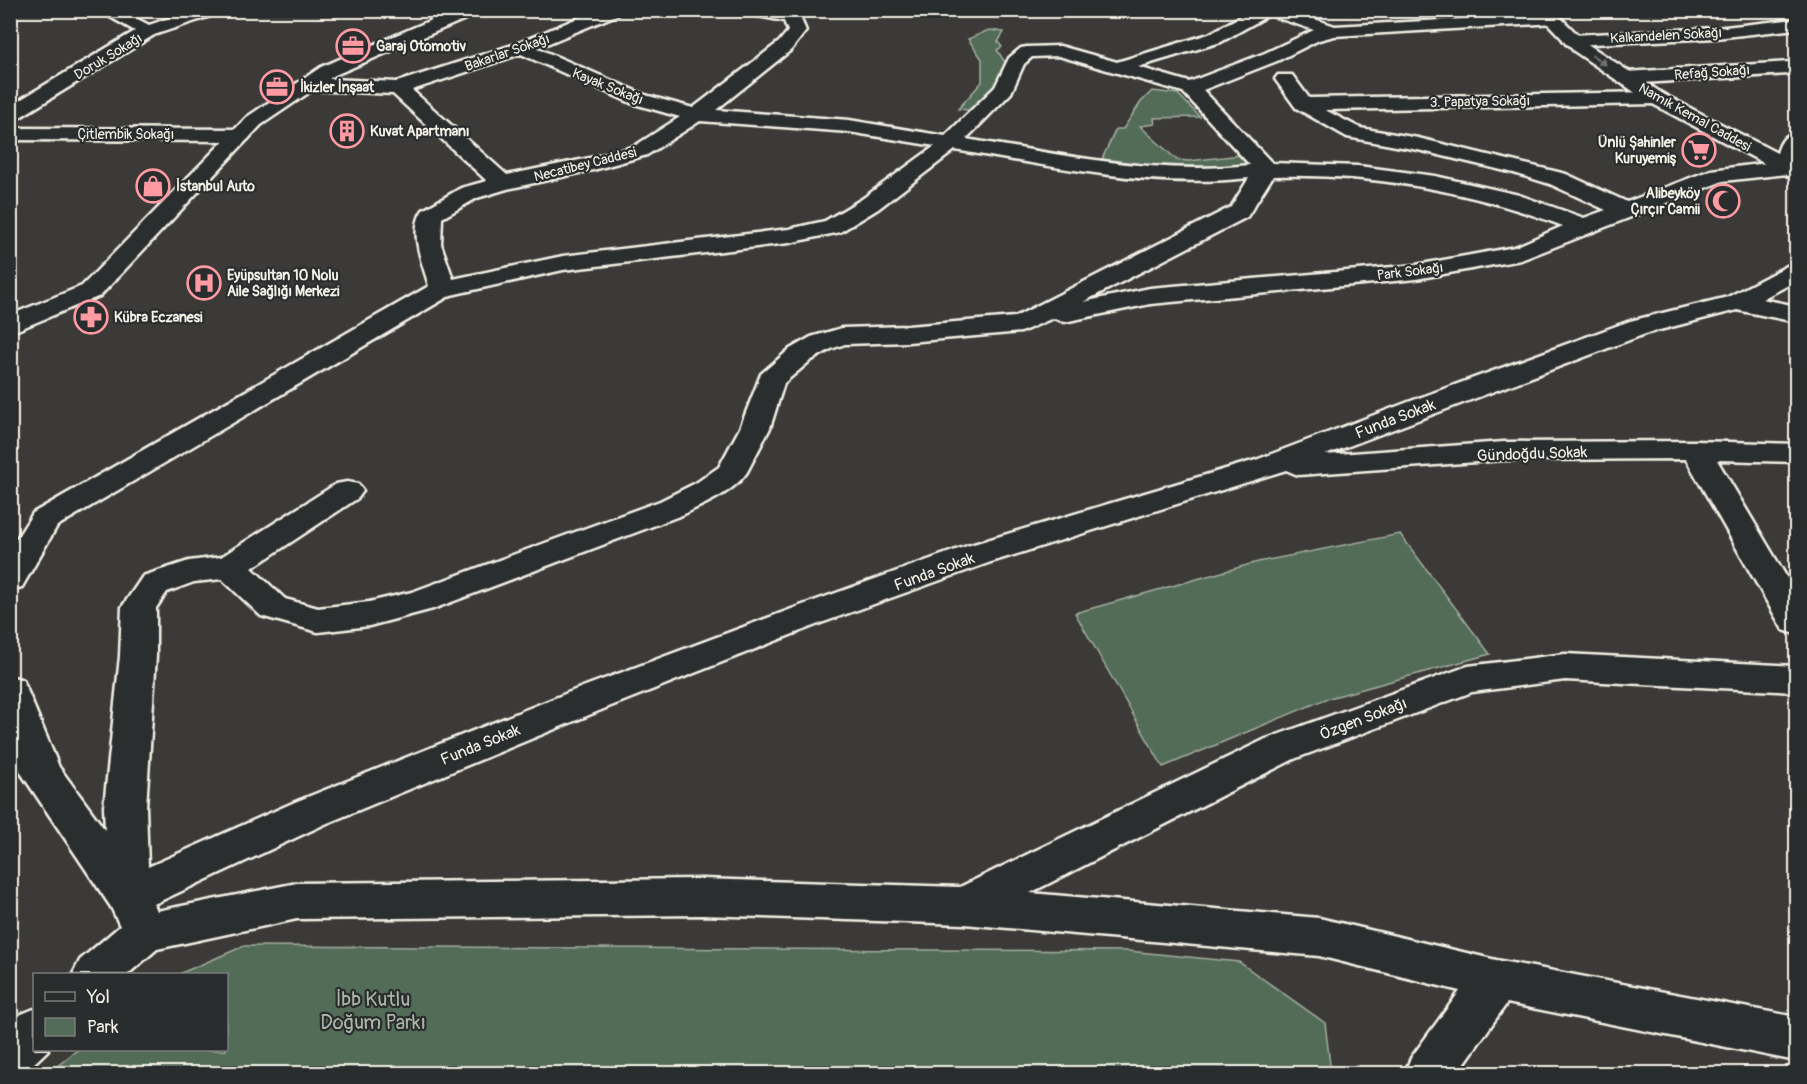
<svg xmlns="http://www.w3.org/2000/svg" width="1807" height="1084" font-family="Pangolin,sans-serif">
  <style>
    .green { fill: #526c59; stroke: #a3aea0; stroke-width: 1.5 }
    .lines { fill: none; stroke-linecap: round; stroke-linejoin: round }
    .minor-casing { stroke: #f4f1e8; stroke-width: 5 }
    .major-casing { stroke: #f4f1e8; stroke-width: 5 }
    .minor { fill: #2a2d2e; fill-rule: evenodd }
    .major { fill: #2a2d2e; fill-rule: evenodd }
    .oneway { fill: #71726f }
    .labels { text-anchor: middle; stroke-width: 4.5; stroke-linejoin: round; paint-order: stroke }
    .far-street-label { font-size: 14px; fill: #f4f1e8; stroke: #2a2d2e }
    .far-poi-label { font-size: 14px; font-weight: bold; fill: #f4f1e8; stroke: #2a2d2e; text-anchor: start }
    .street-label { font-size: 16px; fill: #f4f1e8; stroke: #2a2d2e }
    .near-park-label { font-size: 20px; fill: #abb5a8; stroke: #2a2d2e }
  </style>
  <rect width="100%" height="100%" fill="#3c3a38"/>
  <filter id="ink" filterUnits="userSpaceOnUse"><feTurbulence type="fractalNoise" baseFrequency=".0167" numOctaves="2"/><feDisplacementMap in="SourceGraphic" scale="12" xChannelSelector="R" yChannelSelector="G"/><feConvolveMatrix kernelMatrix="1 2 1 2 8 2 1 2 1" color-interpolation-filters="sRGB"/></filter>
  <g filter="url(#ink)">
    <!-- green -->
    <g class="green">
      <path d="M989,30L1004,32L998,42L1002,47L997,50L1006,64L1004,75L977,111L958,109L982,82V59L968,39Z"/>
      <path d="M1152,91L1178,94L1200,117L1154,118L1155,124L1140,126L1177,160L1189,161L1241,155L1251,167L1149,165L1102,159L1116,129H1123L1141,102Z"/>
      <path d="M1400,534L1490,654L1326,699L1163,767L1075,613L1258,562Z"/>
      <path d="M244,946L1128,951L1239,962L1325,1023L1331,1073H49L77,1050H226V974H179Z"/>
    </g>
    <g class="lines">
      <defs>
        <g id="minor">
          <path d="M98,10H120L149,25L193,10H219L217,14L154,35L17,119L10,121V106L135,31Z"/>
          <path d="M597,10H621L619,14L537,48L645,95L693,108L779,42L788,31L784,21L747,14L745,10H800V17L806,31L791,50L716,110L849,120L945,136L995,87L1009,58L1021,48L1027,47L1060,46L1117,62L1209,34L1252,10H1288L1335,26L1550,14L1556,15L1559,19L1556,23L1334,36L1319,40L1277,61L1203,90L1272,163L1358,166L1435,176L1519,195L1584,218L1606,210L1550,184L1514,173L1418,150L1347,137L1296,108L1275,79L1278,75H1292L1309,98L1656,92L1663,94L1666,98L1663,102L1656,104L1325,110L1360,128L1418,138L1566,174L1627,202L1711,170L1776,162C1777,148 1782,135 1796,132V169L1787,174L1723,181L1521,260L1416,279L1150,304L1064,322L1053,318L1021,332L908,342L845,344L831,349L810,361L784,383L770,428L747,472C733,493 704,504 682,515L433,609L369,626L318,632L261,616L222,579L194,582L167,592L156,608V656L146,807L148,867L295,802L580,688L797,607L967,546L1256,460L1419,398L1630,321L1728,297L1787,266L1796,264V281L1762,299L1796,306V322L1737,310L1648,333L1325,455L1504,442L1696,441L1796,444V462L1717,460L1796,593V634L1783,630L1686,459L1504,460L1298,475L1286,470L991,562L821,623L606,708L325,824L154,904L157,911L297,883L702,879L960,887L1266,739L1468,666L1565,654L1796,666V692L1565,680L1472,692L1294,759L1030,893L1319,918L1496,960L1796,1017V1061L1507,1003L1457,1074H1404L1411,1058L1460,991L1319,956L964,924L702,915L297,919L157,949L128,974H73L80,960L120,926L111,907L21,773L10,743V676L23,680L59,767L105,830L104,807L120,656L122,607L143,576L189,561L221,557L336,484L347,482L358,484L363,491L358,498L252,568L285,599L318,608L369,602L412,592L660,501L696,483L719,467L740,428L761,374L790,349L811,337L842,328L908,326L1015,317L1231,207L1249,178C1151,189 1052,166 955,150L878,209L840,232L789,243L563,270L451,295L57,526L22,587L10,590V549L33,513L429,286C423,264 408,231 423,210L461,188L487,181L393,94L309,90L302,88L299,84L302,80L309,78L397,82L516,44ZM1269,15L1314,30L1265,53L1189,82L1138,67L1221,42ZM521,54L631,103L680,117L633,147L590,158L507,175L412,90ZM1059,56L1183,92L1250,165C1155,176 1059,154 966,139L1011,93L1024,64L1032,57ZM700,121L849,132L935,146L862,199L825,221L789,229L563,256L453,279L441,244L442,218L477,198L507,189L593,170L647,155ZM1273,176C1371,173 1472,191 1563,226L1515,247L1416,265L1150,288L1083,302L1247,217Z"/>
          <path d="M1796,19V29L1716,38L1572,45L1566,44L1563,40L1566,36L1572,35L1716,28Z"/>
          <path d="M1790,62L1796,64V75L1789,74L1626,84L1619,82L1617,78L1619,74L1626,72Z"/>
          <path d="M10,128L241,129L248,131L251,135L248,139L241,141L10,140Z"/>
          <path d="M34,1009V1050H48L27,1070L10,1074V1022L17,1016Z"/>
        </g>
        <g id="major">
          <path d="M455,10H479L477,14L335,75L261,125L100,296L10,333V315L82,286L247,117L321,67Z"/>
          <path d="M1535,10H1553L1586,43L1663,94L1796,163V177L1788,176L1649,102L1574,51Z"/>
        </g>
      </defs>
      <!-- minor casing -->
      <use href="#minor" class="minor-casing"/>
      <!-- major casing -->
      <use href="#major" class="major-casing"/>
      <!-- minor -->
      <use href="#minor" class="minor"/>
      <!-- major -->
      <use href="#major" class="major"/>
    </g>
    <!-- one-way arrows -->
    <defs><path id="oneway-solid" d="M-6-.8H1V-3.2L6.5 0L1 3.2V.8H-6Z" transform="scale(1.5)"/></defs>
    <use class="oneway" href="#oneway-solid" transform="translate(1599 60) rotate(34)"/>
  </g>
  <!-- icons -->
  <defs>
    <symbol id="office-ring" viewBox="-11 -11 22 22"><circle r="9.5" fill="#2a2d2e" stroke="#ff9aa2" stroke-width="1.5"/><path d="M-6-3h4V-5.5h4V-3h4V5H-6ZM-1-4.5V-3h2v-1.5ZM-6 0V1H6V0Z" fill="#ff9aa2"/></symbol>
    <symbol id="building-ring" viewBox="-11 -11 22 22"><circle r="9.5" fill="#2a2d2e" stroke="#ff9aa2" stroke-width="1.5"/><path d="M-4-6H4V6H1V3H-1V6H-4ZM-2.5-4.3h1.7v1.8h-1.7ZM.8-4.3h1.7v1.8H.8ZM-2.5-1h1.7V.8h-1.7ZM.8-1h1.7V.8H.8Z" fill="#ff9aa2"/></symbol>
    <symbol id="supermarket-ring" viewBox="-11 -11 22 22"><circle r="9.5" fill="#2a2d2e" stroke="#ff9aa2" stroke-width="1.5"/><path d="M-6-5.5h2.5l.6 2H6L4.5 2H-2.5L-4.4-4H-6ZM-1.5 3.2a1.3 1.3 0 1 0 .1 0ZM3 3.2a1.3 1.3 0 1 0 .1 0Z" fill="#ff9aa2"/></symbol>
    <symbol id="shop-ring" viewBox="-11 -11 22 22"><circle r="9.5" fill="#2a2d2e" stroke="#ff9aa2" stroke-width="1.5"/><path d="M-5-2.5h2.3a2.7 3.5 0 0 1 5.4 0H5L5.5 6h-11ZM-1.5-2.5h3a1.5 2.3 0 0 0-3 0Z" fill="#ff9aa2"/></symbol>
    <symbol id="mosque-ring" viewBox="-11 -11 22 22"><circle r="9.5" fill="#2a2d2e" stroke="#ff9aa2" stroke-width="1.5"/><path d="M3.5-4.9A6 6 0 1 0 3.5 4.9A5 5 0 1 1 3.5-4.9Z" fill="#ff9aa2"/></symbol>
    <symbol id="hospital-ring" viewBox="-11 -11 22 22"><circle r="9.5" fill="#2a2d2e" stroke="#ff9aa2" stroke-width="1.5"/><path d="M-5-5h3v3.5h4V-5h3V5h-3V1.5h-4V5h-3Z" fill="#ff9aa2"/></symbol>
    <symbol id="pharmacy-ring" viewBox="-11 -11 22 22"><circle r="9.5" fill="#2a2d2e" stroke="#ff9aa2" stroke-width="1.5"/><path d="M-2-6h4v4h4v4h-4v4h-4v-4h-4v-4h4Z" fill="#ff9aa2"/></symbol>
  </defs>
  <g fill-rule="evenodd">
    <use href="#office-ring" x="334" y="27" width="38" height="38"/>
    <use href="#office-ring" x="258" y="68" width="38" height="38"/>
    <use href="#building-ring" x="328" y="112" width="38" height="38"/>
    <use href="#supermarket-ring" x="1680" y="131" width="38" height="38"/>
    <use href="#shop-ring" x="134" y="167" width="38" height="38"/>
    <use href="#mosque-ring" x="1704" y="182" width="38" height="38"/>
    <use href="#hospital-ring" x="185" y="264" width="38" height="38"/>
    <use href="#pharmacy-ring" x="72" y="298" width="38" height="38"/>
  </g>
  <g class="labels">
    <!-- far-street labels -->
    <g class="far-street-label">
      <text transform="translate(1666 35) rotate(-3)" y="5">Kalkandelen Sokağı</text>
      <text transform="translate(507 52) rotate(-19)" y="5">Bakarlar Sokağı</text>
      <text transform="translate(108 56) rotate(-31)" y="5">Doruk Sokağı</text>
      <text transform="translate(1712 72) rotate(-4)" y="5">Refağ Sokağı</text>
      <text transform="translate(608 86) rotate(22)" y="5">Kayak Sokağı</text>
      <text transform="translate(1480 101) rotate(-1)" y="5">3. Papatya Sokağı</text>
      <text transform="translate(1695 117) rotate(29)" y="5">Namık Kemal Caddesi</text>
      <text x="126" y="139">Çitlembik Sokağı</text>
      <text transform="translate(585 164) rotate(-14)" y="5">Necatibey Caddesi</text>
      <text transform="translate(1410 271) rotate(-7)" y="5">Park Sokağı</text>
    </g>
    <!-- far-poi labels -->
    <g class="far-poi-label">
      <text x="376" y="51">Garaj Otomotiv</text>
      <text x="300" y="92">İkizler İnşaat</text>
      <text x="370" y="136">Kuvat Apartmanı</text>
      <text x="1676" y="147" text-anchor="end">Ünlü Şahinler<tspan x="1676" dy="16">Kuruyemiş</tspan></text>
      <text x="176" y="191">İstanbul Auto</text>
      <text x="1700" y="198" text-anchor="end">Alibeyköy<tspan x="1700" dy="16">Çırçır Camii</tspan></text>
      <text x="227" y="280">Eyüpsultan 10 Nolu<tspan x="227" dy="16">Aile Sağlığı Merkezi</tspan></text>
      <text x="114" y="322">Kübra Eczanesi</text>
    </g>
    <!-- street labels -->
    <g class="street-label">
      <text transform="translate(1395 418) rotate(-21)" y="6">Funda Sokak</text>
      <text transform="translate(1532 453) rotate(-2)" y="6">Gündoğdu Sokak</text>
      <text transform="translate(934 571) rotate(-20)" y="6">Funda Sokak</text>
      <text transform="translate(1363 718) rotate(-21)" y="6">Özgen Sokağı</text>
      <text transform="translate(480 744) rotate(-22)" y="6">Funda Sokak</text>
    </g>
    <!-- near-park labels -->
    <g class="near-park-label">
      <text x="373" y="1006">İbb Kutlu<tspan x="373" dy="23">Doğum Parkı</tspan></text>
    </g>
  </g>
  <!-- margin -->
  <rect width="1807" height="1084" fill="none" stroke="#2a2d2e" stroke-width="36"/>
  <rect x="18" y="18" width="1771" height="1048" fill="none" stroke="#f4f1e8" stroke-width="2" filter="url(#ink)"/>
  <!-- legend -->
  <rect x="33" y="973" width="195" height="78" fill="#2a2d2e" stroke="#7b7b78" stroke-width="1.5"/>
  <rect x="45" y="992" width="30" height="9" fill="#2a2d2e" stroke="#7b7b78" stroke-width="1.5"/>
  <text x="87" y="1003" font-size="18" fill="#f4f1e8">Yol</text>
  <rect x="45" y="1018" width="30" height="18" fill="#526c59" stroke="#7b7b78" stroke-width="1.5"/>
  <text x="87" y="1033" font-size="18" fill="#f4f1e8">Park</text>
</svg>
